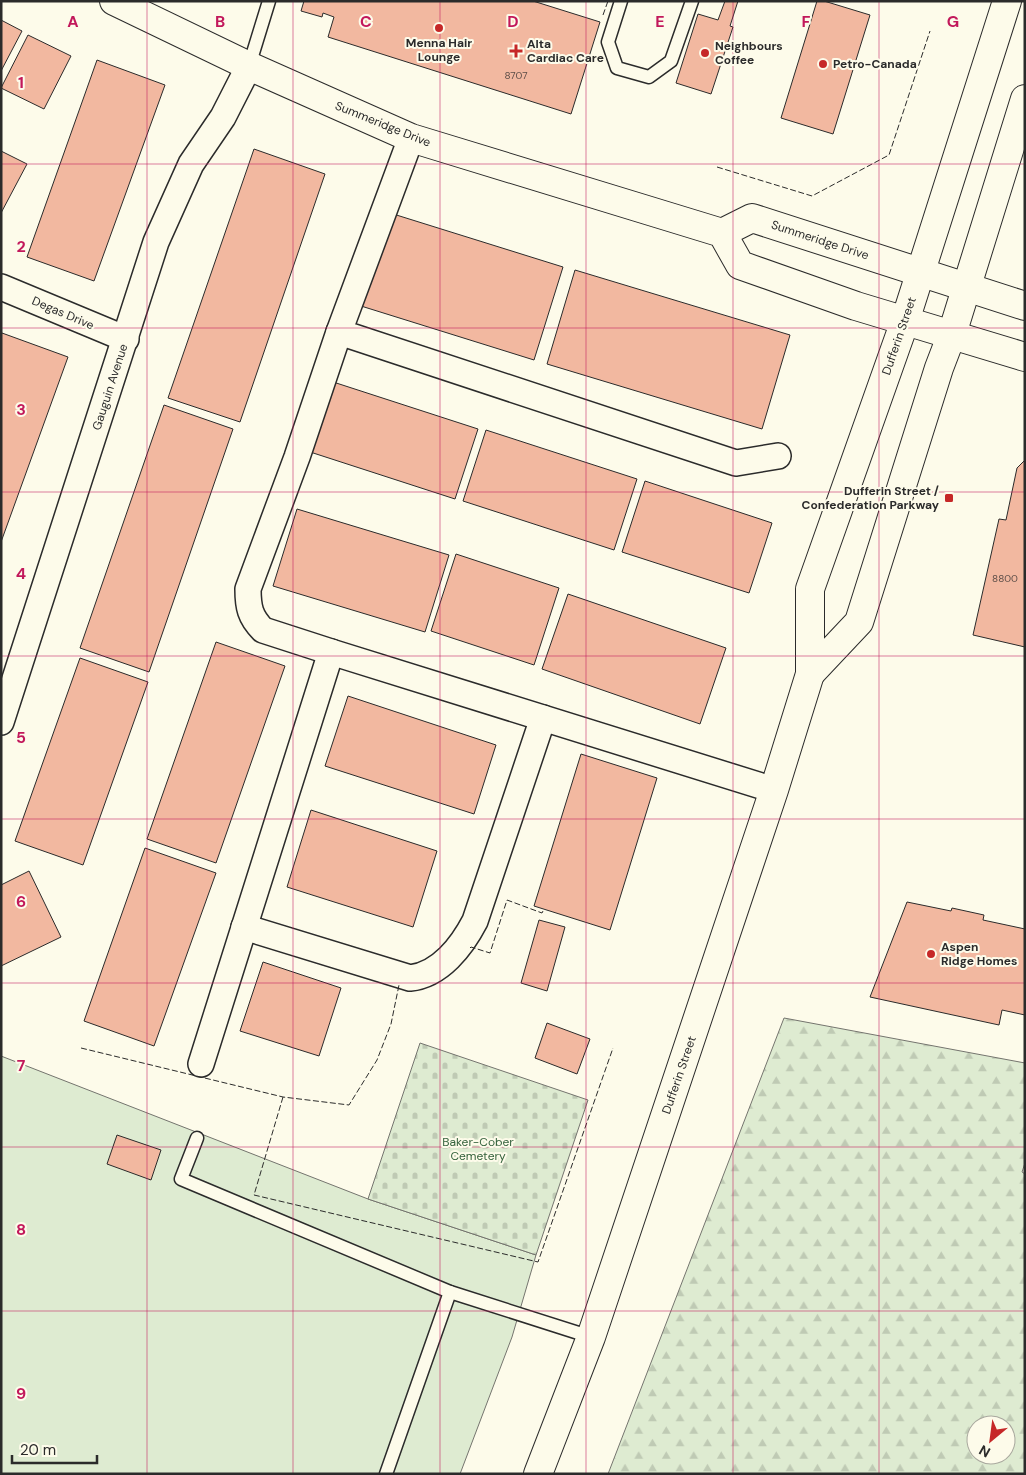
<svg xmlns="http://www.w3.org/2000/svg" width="1026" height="1475" font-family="'DM Sans',sans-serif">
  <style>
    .grass { fill: #deebd1; stroke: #74746e }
    .forest { fill: url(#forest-firs); stroke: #74746e; fill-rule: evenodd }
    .cemetery { fill: url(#cemetery-stones); stroke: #74746e }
    .building { fill: #f2b8a0; stroke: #2b2b2b }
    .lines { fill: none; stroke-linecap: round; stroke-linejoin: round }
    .lane-casing { stroke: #2b2b2b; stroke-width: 15 }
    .street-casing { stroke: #2b2b2b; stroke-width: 28 }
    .secondary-casing { stroke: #2b2b2b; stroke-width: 30 }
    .lane { stroke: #fdfbea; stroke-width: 12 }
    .street { stroke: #fdfbea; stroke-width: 25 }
    .secondary { stroke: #fdfbea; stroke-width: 28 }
    .fence { stroke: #2b2b2b; stroke-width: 1; stroke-dasharray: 6 2.5; stroke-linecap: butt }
    .grid { fill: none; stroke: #c2185b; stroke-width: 1; stroke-opacity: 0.55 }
    .poi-dot { fill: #c62828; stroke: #fdfbea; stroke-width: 2 }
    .labels { text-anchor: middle; stroke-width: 4; stroke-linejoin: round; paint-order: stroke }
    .number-label { font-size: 10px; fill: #5d4e48 }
    .poi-label { font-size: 12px; font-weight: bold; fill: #2b2b2b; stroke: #fdfbea; text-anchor: start }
    .street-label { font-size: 12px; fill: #2b2b2b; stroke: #fdfbea }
    .park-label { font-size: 12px; fill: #34623c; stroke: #fdfbea }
    .grid-label { font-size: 16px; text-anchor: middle; font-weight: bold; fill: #c2185b; stroke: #fdfbea; stroke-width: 4; stroke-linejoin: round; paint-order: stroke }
  </style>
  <defs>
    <pattern id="forest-firs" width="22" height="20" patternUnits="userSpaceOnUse" patternTransform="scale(1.25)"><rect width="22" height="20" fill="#deebd1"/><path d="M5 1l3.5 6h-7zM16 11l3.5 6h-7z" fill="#bfcab4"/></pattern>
    <pattern id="cemetery-stones" width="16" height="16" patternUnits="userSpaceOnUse" patternTransform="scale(1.25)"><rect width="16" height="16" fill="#deebd1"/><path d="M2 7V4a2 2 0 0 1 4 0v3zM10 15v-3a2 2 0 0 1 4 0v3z" fill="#bfcab4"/></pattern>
  </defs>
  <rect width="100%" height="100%" fill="#fdfbea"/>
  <!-- grass -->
  <path class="grass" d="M1,1056L368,1199L536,1255L512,1337L460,1474H1Z"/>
  <!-- forest -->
  <path class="forest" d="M784,1018L1025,1063V1163L1022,1172L1025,1174V1474H608ZM976,1425H1006V1455H976Z"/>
  <!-- cemetery -->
  <path class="cemetery" d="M420,1043L588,1100L536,1255L368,1199Z"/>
  <!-- building -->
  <g class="building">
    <path d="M304,1H533L600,22L571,114L328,37L334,17L323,13L322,17L301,11Z"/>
    <path d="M725,1H738L730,26L733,27L711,94L676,83L698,14L718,20Z"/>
    <path d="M817,1H824L870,15L833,134L781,118Z"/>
    <path d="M1,20L22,31L1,71Z"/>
    <path d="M28,35L71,56L44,109L1,88Z"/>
    <path d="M97,60L165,85L94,281L27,257Z"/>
    <path d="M254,149L325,174L240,422L168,398Z"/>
    <path d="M1,151L27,164L1,213Z"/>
    <path d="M390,213L563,267L534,360L361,306Z"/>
    <path d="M575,270L790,335L762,429L547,364Z"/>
    <path d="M2,333L68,357L1,542V335Z"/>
    <path d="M327,380L478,429L455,499L304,450Z"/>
    <path d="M164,405L233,429L149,672L80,648Z"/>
    <path d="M486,430L637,479L614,550L463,501Z"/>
    <path d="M1025,460V647L973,635L999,519L1006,520L1017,468Z"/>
    <path d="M645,481L772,523L749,593L622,552Z"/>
    <path d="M297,509L449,555L425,632L273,586Z"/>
    <path d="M456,554L559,588L534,665L431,631Z"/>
    <path d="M568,594L726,648L700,724L542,669Z"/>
    <path d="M216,642L285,666L216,863L147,839Z"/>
    <path d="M80,658L148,682L83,865L15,841Z"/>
    <path d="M348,696L496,745L474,814L325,766Z"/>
    <path d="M581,754L657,778L610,930L534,906Z"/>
    <path d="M311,810L437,851L413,927L287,887Z"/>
    <path d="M145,848L216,873L154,1046L84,1021Z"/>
    <path d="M29,871L61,937L1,966V885Z"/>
    <path d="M907,902L951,911L952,908L984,915L983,920L1025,929V1015L1002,1010L999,1025L870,997Z"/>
    <path d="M539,920L565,927L547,991L521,983Z"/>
    <path d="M263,962L341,988L319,1056L240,1031Z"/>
    <path d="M547,1023L590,1039L577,1074L535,1058Z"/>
    <path d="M117,1135L161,1150L151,1180L107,1164Z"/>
  </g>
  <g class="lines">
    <defs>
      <g id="lane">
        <path d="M621,1L608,42L617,68L649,77L671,61L692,1"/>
        <path d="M249,66L269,1"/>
        <path d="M197,1138L181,1179L450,1292L591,1337"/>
        <path d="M386,1474L450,1292"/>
      </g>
      <g id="street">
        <path d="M411,138L339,332L736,463L778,456"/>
        <path d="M1,287L126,339"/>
        <path d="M331,652L263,630C250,617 248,607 248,589L297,457L339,332"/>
        <path d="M1,722L156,242L191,164L223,117L249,66"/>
        <path d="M244,927L410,978C440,975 462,946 475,921L543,718"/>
        <path d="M201,1064L331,652L774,790"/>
      </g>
      <g id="secondary">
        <path d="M114,1L249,66L411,138L722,233L740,265L856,306L1025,357"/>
        <path d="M722,233L752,218L1025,306"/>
        <path d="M810,674L859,622L939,368L952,334L1025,99"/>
        <path d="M538,1474L591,1337L774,790L810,674V589L905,321L1007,1"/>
      </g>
    </defs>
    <!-- lane casing -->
    <use href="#lane" class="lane-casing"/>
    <!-- street casing -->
    <use href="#street" class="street-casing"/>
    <!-- secondary casing -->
    <use href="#secondary" class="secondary-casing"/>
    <!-- lane -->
    <use href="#lane" class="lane"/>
    <!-- street -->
    <use href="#street" class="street"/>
    <!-- secondary -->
    <use href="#secondary" class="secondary"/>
    <!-- fence -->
    <g class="fence">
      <path d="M603,15L608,1"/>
      <path d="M717,167L812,196L889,155L930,31"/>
      <path d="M470,948L471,947L490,953L507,900L542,913L544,909"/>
      <path d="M81,1048L283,1097L349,1105L377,1060L391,1024L399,985"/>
      <path d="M283,1097L254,1195L538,1262L613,1048"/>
    </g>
  </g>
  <!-- grid -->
  <path class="grid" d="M147,1V1474M293,1V1474M440,1V1474M586,1V1474M733,1V1474M879,1V1474M1,164H1025M1,328H1025M1,492H1025M1,656H1025M1,819H1025M1,983H1025M1,1147H1025M1,1311H1025"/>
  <!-- markers -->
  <g class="poi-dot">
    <circle cx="439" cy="28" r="5"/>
    <path d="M513.5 43.5h5v5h5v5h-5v5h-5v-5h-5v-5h5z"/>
    <circle cx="705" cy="53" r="5"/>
    <circle cx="823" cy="64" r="5"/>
    <rect x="944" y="493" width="10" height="10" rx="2.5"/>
    <circle cx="931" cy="954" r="5"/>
  </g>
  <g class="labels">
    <!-- number labels -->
    <g class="number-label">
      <text x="516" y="79">8707</text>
      <text x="1005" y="582">8800</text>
    </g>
    <!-- poi labels -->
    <g class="poi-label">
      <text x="439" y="47" text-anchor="middle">Menna Hair<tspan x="439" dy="14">Lounge</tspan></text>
      <text x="527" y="48">Alta<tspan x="527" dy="14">Cardiac Care</tspan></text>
      <text x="715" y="50">Neighbours<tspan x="715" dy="14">Coffee</tspan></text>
      <text x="833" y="68">Petro-Canada</text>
      <text x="939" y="495" text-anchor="end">Dufferin Street /<tspan x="939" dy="14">Confederation Parkway</tspan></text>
      <text x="941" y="951">Aspen<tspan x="941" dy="14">Ridge Homes</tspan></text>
    </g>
    <!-- street labels -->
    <g class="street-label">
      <text transform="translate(383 124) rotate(22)" y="4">Summeridge Drive</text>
      <text transform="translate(820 240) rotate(18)" y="4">Summeridge Drive</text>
      <text transform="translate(63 313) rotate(23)" y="4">Degas Drive</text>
      <text transform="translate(899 336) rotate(-71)" y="4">Dufferin Street</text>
      <text transform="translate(110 387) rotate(-72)" y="4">Gauguin Avenue</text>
      <text transform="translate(679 1075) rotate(-71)" y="4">Dufferin Street</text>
    </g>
    <!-- park labels -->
    <g class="park-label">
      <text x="478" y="1146">Baker-Cober<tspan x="478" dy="14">Cemetery</tspan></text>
    </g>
  </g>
  <g class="grid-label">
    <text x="73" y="27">A</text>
    <text x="220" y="27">B</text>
    <text x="366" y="27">C</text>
    <text x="513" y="27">D</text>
    <text x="660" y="27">E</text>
    <text x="806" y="27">F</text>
    <text x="953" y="27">G</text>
    <text x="21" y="88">1</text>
    <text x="21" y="252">2</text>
    <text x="21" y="415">3</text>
    <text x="21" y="579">4</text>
    <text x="21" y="743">5</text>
    <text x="21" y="907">6</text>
    <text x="21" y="1071">7</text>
    <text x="21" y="1235">8</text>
    <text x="21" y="1399">9</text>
  </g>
  <!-- border -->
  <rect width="1026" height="1475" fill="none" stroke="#2b2b2b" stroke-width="5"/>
  <!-- north arrow -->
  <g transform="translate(991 1440) rotate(209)"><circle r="24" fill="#fdfbea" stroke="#a9a89e"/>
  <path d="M0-4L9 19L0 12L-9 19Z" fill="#c62828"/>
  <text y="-8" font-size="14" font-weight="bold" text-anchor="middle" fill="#2b2b2b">N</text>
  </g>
  <!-- scale -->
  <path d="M12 1455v8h85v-8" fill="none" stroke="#2b2b2b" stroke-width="2.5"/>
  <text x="20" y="1455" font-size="15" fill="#2b2b2b" stroke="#fdfbea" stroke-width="4" paint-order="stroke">20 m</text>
</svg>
